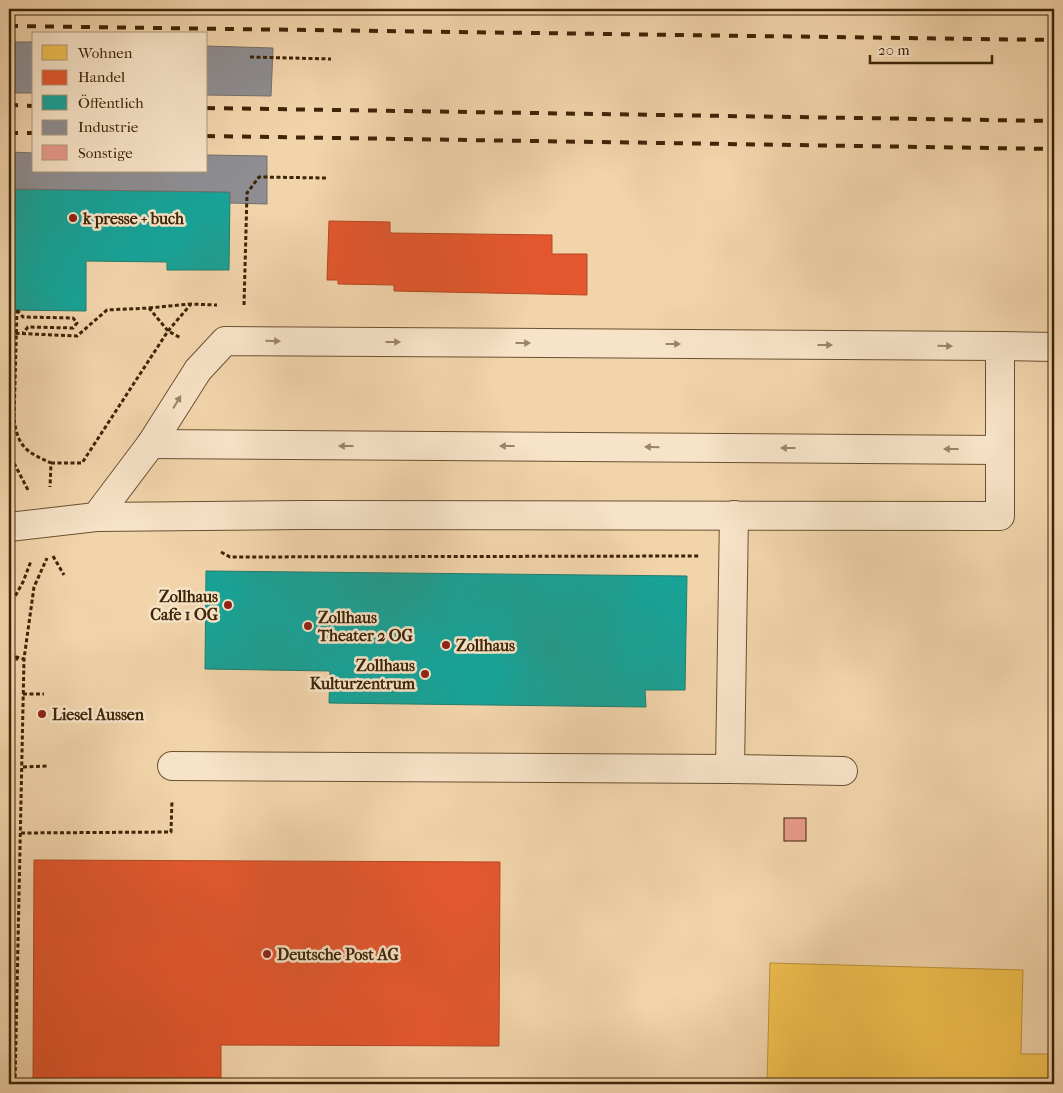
<svg xmlns="http://www.w3.org/2000/svg" width="1063" height="1093" font-family="'IM FELL French Canon',serif">
  <style>
    .homes { fill: #f2c14e; stroke: #bc9239 }
    .shops { fill: #e4572e; stroke: #b24822 }
    .public { fill: #17a398; stroke: #227d6c }
    .industry { fill: #8d8d92; stroke: #756e68 }
    .building { fill: #e79a89; stroke: #3d2507 }
    .lines { fill: none; stroke-linecap: round; stroke-linejoin: round }
    .minor-casing { stroke: #6a5130; stroke-width: 30 }
    .path { stroke: #3d2507; stroke-width: 3; stroke-dasharray: 4 2.5; stroke-linecap: butt }
    .minor { stroke: #f7e3c8; stroke-width: 28 }
    .rail { stroke: #3d2507; stroke-width: 4; stroke-dasharray: 9 9; stroke-linecap: butt }
    .oneway { fill: #9a8468 }
    .poi-dot { fill: #8f2418; stroke: #f7e3c8; stroke-width: 2 }
    .labels { text-anchor: middle; stroke-width: 5; stroke-linejoin: round; paint-order: stroke }
    .poi-label { font-size: 16px; font-weight: bold; fill: #3d2507; stroke: #f7e3c8; text-anchor: start }
  </style>
  <rect width="100%" height="100%" fill="#f2d4ab"/>
  <filter id="stains"><feTurbulence type="fractalNoise" baseFrequency=".004" numOctaves="4"/><feColorMatrix values="0 0 0 0 .2 0 0 0 0 .09 0 0 0 0 .02 0 0 0 .5 -.17"/></filter>
  <radialGradient id="worn" r=".72"><stop offset=".6" stop-color="#630" stop-opacity="0"/><stop offset="1" stop-color="#630" stop-opacity=".3"/></radialGradient>
  <!-- homes -->
  <path class="homes" d="M770,963L1023,970L1021,1054H1054V1084H767Z"/>
  <!-- shops -->
  <g class="shops">
    <path d="M329,221L390,222V233L552,235V254H587V295L394,291V285L338,284V280H327Z"/>
    <path d="M34,860L500,862L499,1046L221,1045V1084H33Z"/>
  </g>
  <!-- public -->
  <g class="public">
    <path d="M9,189L230,192L229,270H167V262L86,261V311L9,310Z"/>
    <path d="M206,571L687,576L685,690H645L646,707L329,703L330,671L205,669Z"/>
  </g>
  <!-- industry -->
  <g class="industry">
    <rect x="9" y="42" width="25" height="51"/>
    <path d="M206,46L273,48L271,96L206,95Z"/>
    <path d="M9,152L34,153V171H206V155L267,156V204L230,203V192L9,189Z"/>
  </g>
  <!-- building -->
  <rect class="building" x="784" y="818" width="22" height="23"/>
  <g class="lines">
    <defs>
      <g id="minor">
        <path d="M1000,346L1054,347"/>
        <path d="M151,444L999,450"/>
        <path d="M9,527L96,517L303,515L1000,516V346L225,341L198,370L151,444L96,517"/>
        <path d="M172,766L730,769L734,515"/>
        <path d="M730,769L843,771"/>
      </g>
    </defs>
    <!-- minor casing -->
    <use href="#minor" class="minor-casing"/>
    <!-- path -->
    <g class="path">
      <path d="M250,57L331,59"/>
      <path d="M244,305L247,193L259,177L328,178"/>
      <path d="M149,308L190,304"/>
      <path d="M17,310L23,317L73,318L77,323L73,328L28,327L23,333"/>
      <path d="M9,333L77,336L107,310L149,308L168,331L181,338"/>
      <path d="M9,419H14L17,310"/>
      <path d="M14,419C18,448 27,452 51,463L50,487"/>
      <path d="M9,459L15,465L28,490"/>
      <path d="M51,463H82L168,331L191,304L217,305"/>
      <path d="M221,552L230,557L699,556"/>
      <path d="M53,556L64,575"/>
      <path d="M9,607L23,582L31,561"/>
      <path d="M9,655L24,659"/>
      <path d="M9,659H18"/>
      <path d="M23,694H44"/>
      <path d="M23,767L48,766"/>
      <path d="M21,833L171,832L172,800"/>
      <path d="M15,1084L24,659L34,587L47,558"/>
    </g>
    <!-- minor -->
    <use href="#minor" class="minor"/>
    <!-- rail -->
    <g class="rail">
      <path d="M9,26L1054,40"/>
      <path d="M9,105L34,106"/>
      <path d="M206,108L1054,121"/>
      <path d="M9,133H34"/>
      <path d="M206,136L1054,149"/>
    </g>
  </g>
  <!-- one-way arrows -->
  <defs><path id="oneway-solid" d="M-6-.8H1V-3.2L6.5 0L1 3.2V.8H-6Z" transform="scale(1.25)"/></defs>
  <g class="oneway">
    <use href="#oneway-solid" transform="translate(273 341) rotate(1)"/>
    <use href="#oneway-solid" transform="translate(393 342)"/>
    <use href="#oneway-solid" transform="translate(523 343)"/>
    <use href="#oneway-solid" transform="translate(673 344)"/>
    <use href="#oneway-solid" transform="translate(825 345)"/>
    <use href="#oneway-solid" transform="translate(945 346) rotate(1)"/>
    <use href="#oneway-solid" transform="translate(177 402) rotate(-59)"/>
    <use href="#oneway-solid" transform="translate(346 446) rotate(-180)"/>
    <use href="#oneway-solid" transform="translate(507 446) rotate(-180)"/>
    <use href="#oneway-solid" transform="translate(652 447) rotate(-179)"/>
    <use href="#oneway-solid" transform="translate(788 448) rotate(-180)"/>
    <use href="#oneway-solid" transform="translate(951 449) rotate(-180)"/>
  </g>
  <!-- markers -->
  <g class="poi-dot">
    <circle cx="73" cy="218" r="5"/>
    <circle cx="228" cy="605" r="5"/>
    <circle cx="308" cy="626" r="5"/>
    <circle cx="446" cy="645" r="5"/>
    <circle cx="425" cy="674" r="5"/>
    <circle cx="42" cy="714" r="5"/>
    <circle cx="267" cy="954" r="5"/>
  </g>
  <g class="labels">
    <!-- poi labels -->
    <g class="poi-label">
      <text x="83" y="224">k presse + buch</text>
      <text x="218" y="602" text-anchor="end">Zollhaus<tspan x="218" dy="18">Cafe 1 OG</tspan></text>
      <text x="318" y="623">Zollhaus<tspan x="318" dy="18">Theater 2 OG</tspan></text>
      <text x="456" y="651">Zollhaus</text>
      <text x="415" y="671" text-anchor="end">Zollhaus<tspan x="415" dy="18">Kulturzentrum</tspan></text>
      <text x="52" y="720">Liesel Aussen</text>
      <text x="277" y="960">Deutsche Post AG</text>
    </g>
  </g>
  <!-- margin -->
  <rect width="1063" height="1093" fill="none" stroke="#f2d4ab" stroke-width="30"/>
  <rect x="10" y="10" width="1043" height="1073" fill="none" stroke="#3d2507" stroke-width="2.5"/>
  <rect x="15" y="15" width="1033" height="1063" fill="none" stroke="#3d2507"/>
  <!-- legend -->
  <rect x="32" y="32" width="175" height="140" fill="#f7e3c8" stroke="#ad977b"/>
  <rect x="42" y="45" width="25" height="15" fill="#f2c14e" stroke="#ad977b"/>
  <text x="78" y="58" font-size="15" fill="#3d2507">Wohnen</text>
  <rect x="42" y="70" width="25" height="15" fill="#e4572e" stroke="#ad977b"/>
  <text x="78" y="82" font-size="15" fill="#3d2507">Handel</text>
  <rect x="42" y="95" width="25" height="15" fill="#17a398" stroke="#ad977b"/>
  <text x="78" y="108" font-size="15" fill="#3d2507">Öffentlich</text>
  <rect x="42" y="120" width="25" height="15" fill="#8d8d92" stroke="#ad977b"/>
  <text x="78" y="132" font-size="15" fill="#3d2507">Industrie</text>
  <rect x="42" y="145" width="25" height="15" fill="#e79a89" stroke="#ad977b"/>
  <text x="78" y="158" font-size="15" fill="#3d2507">Sonstige</text>
  <!-- scale -->
  <path d="M870 55v8h122v-8" fill="none" stroke="#3d2507" stroke-width="2.5"/>
  <text x="878" y="55" font-size="15" fill="#3d2507" stroke="#f7e3c8" stroke-width="4" paint-order="stroke">20 m</text>
  <rect width="100%" height="100%" filter="url(#stains)"/>
  <rect width="100%" height="100%" fill="url(#worn)"/>
</svg>
